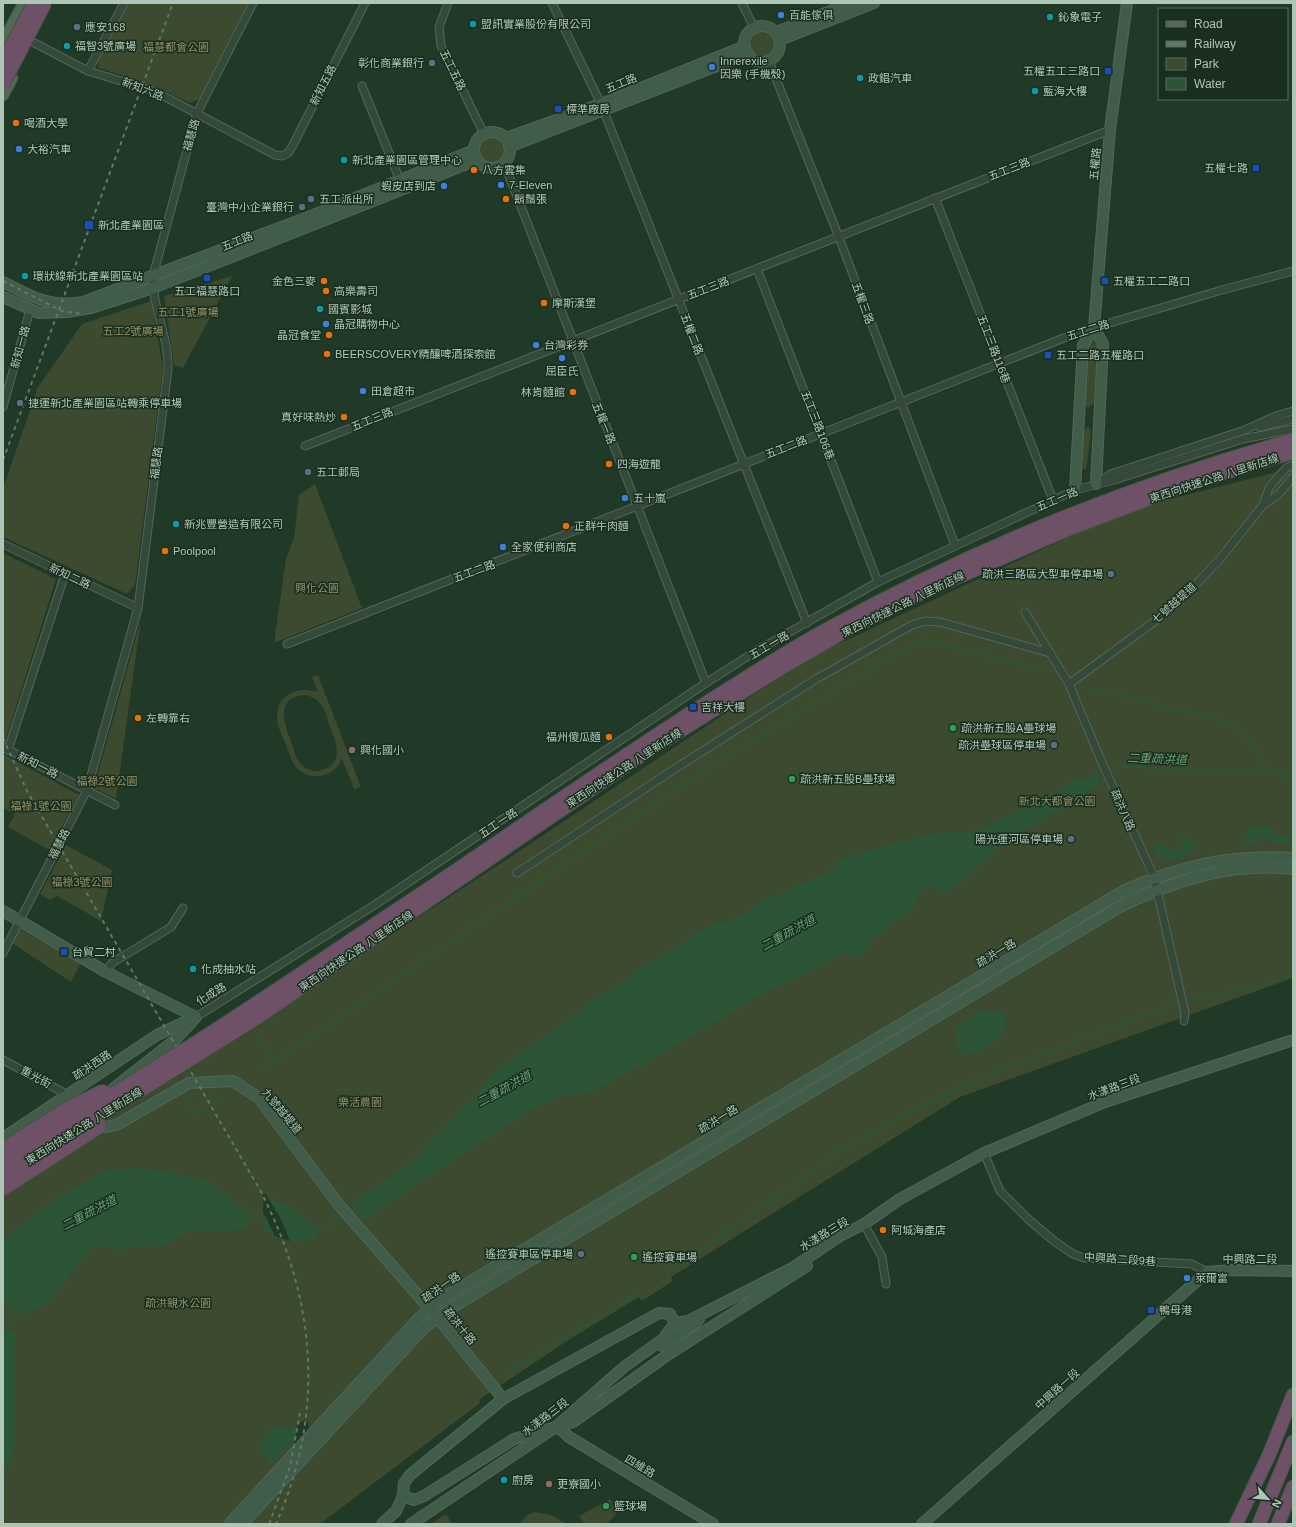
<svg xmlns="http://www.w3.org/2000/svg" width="1296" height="1527" font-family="Helvetica,'Noto Sans TC',sans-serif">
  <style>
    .green { fill: #3c4a2f; fill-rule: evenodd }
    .water { fill: #2c5537 }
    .pier { fill: #213927 }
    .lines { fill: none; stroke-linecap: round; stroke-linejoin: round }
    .stream { stroke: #2c5537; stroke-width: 2 }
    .street-casing { stroke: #526758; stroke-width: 9 }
    .secondary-casing { stroke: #526758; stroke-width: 12 }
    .primary-casing { stroke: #415646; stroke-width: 13 }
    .highway-casing { stroke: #3f5445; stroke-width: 15 }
    .street { stroke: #35493a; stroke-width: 7 }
    .secondary { stroke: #425c4a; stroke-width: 10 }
    .primary { stroke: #526958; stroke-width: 11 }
    .highway { stroke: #6f5167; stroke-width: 13 }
    .rail { stroke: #5f7966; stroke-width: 2; stroke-dasharray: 4 4; stroke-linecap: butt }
    .highway-bridge-casing { stroke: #3f5445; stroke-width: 15; stroke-linecap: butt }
    .highway-bridge { stroke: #6f5167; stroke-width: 13 }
    .shop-dot { fill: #3f7fe0; stroke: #1a2e1f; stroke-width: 1.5 }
    .culture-dot { fill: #0f9aa8; stroke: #1a2e1f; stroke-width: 1.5 }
    .service-dot { fill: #5c6f8a; stroke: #1a2e1f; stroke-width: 1.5 }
    .transit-dot { fill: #1a4fb4; stroke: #1a2e1f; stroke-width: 1.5 }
    .food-dot { fill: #e8710a; stroke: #1a2e1f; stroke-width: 1.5 }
    .leisure-dot { fill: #2e9e5b; stroke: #1a2e1f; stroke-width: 1.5 }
    .education-dot { fill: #8d6e63; stroke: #1a2e1f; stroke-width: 1.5 }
    .labels { text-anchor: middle; stroke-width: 3; stroke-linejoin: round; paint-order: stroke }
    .poi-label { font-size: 11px; fill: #afc6b6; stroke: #1a2e1f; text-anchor: start }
    .park-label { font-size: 11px; fill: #969266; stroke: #1a2e1f }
    .street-label { font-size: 11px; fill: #afc6b6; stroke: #1a2e1f }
    .water-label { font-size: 12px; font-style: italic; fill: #68a577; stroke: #1a2e1f }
  </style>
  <rect width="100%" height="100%" fill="#213927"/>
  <!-- green -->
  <g class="green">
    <path d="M128,3H248L199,99L190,103L155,86L99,68L98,61Z"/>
    <circle cx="763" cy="44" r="13"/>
    <circle cx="492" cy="150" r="13"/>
    <path d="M232,276L183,368L174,365L164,296Z"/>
    <path d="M151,301L163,367L135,585L127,594L3,537V488L38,387L82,324Z"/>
    <path d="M1092,342L1097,345L1094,403L1088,408L1084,404L1089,346Z"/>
    <path d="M1088,426L1091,431L1087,465L1086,469H1083C1078,464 1081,430 1088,426Z"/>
    <path d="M1293,468V978L960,1097L671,1277L673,1281L642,1301L639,1297L567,1341L479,1400L480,1403L320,1524H3V1188L506,860L808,658L1127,510Z"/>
    <path d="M315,484L362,608L274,643L286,558L294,538L299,495Z"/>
    <path d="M3,553L56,579L5,742L3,741Z"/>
    <path d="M141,619L116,799L94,788Z"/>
    <path d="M318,675L361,787L354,789L342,759C338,767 332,773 324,775C316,778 305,776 298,769C292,764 290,755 287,747C283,737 276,726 277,715C278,693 300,686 318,692L312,677ZM306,695C311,697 316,698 319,702C325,708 327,717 329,724C335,739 345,760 325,769C317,773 308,771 302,765C296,760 294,750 292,744C284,724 274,697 306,695Z"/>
    <path d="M3,754L79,795L49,850L8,827L15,814L3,808Z"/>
    <path d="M66,845L112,870L101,921L57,896L50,900L40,894Z"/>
    <path d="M20,929L81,963L71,982L12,943Z"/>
    <path d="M610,1499L617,1512C609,1527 600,1524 584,1524L579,1516Z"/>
    <path d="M535,1512L551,1515L567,1524H519L527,1515Z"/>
    <path d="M446,1514L452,1524H431Z"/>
  </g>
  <!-- water -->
  <g class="water">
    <path d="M1098,772L1100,785L1096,788L1093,786L1084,795L1078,794C1070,801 1061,815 1048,814L1042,821L1001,841L988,860L980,864L960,883L945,893C933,889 932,883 919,890L917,901L910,911L868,942L871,948L853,958L848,951L818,968L760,995L637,1068L587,1094L562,1096L531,1110L408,1189L365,1221L350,1204L407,1167L495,1073L515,1056L573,1017L590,1002L623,982L645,966L700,931L720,922L725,923L750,911L755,905L830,871L835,867L837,860L895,843L945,832H962L984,829L1010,814H1017C1021,806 1034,799 1042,797L1045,793L1054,795L1058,793V789C1071,782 1075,779 1089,779L1094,773Z"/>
    <path d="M1270,827L1277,836L1283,837L1293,833V843H1273C1270,837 1267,836 1260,838L1257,844L1247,845L1245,834L1251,828Z"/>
    <path d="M1185,837C1195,838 1195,843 1194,851C1183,859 1168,864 1156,855L1154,845L1160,842L1168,849L1180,850L1182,845V840Z"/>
    <path d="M982,1011L1001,1012L1007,1026C997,1044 986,1048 967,1055L957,1046V1027Z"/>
    <path d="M143,1168L207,1180L248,1213V1228L223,1232L188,1231L166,1245L119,1249L92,1247L48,1302L24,1315L3,1304V1239L54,1200L107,1170Z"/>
    <path d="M265,1195L287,1205L318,1228L316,1239L294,1241L264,1230Z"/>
    <path d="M3,1330L16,1332L15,1445L3,1484Z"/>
    <path d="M303,1423L308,1428L271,1465L261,1452L262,1442L268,1432L272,1429L285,1426L288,1429Z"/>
  </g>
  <!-- pier -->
  <g class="pier">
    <path d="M265,1193L281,1219L290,1241L275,1236L263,1212V1195Z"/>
    <path d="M303,1421L308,1422L309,1429L294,1445L298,1423Z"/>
  </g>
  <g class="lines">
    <!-- stream -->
    <g class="stream">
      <path d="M1094,689L1217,720L1246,732L1267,772"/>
      <path d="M1108,770L1122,766L1223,772H1267L1293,778"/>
      <path d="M1084,780L1103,771"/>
      <path d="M1189,1000L1256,987L1293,975"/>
      <path d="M257,1036L274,1061"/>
      <path d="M262,1069L719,761L892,656L927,640L1041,670"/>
      <path d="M183,1093L196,1114L219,1098"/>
      <path d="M353,1212L358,1209"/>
      <path d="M247,1215L266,1218"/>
      <path d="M315,1230L319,1231L342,1218"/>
      <path d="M669,1273L842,1149L946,1093L1015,1064L1176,1004"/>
      <path d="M7,1332L12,1307"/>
      <path d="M506,1374L637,1294"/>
    </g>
    <defs>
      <g id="street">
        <path d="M448,3L439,27L441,46L484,134"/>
        <path d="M552,3L601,104L807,623"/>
        <path d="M742,3L754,28"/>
        <path d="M25,38L88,71L154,91L275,155L282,156L288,153L292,147L365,3"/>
        <path d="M769,61L838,235L955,545"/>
        <path d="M88,71L124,3"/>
        <path d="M362,86L401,183"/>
        <path d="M504,163L706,683"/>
        <path d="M935,198L1053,500"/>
        <path d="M757,269L878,582"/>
        <path d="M3,407L30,310"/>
        <path d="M1260,427L1293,419"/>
        <path d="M305,446L1110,130"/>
        <path d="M1099,482L1111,474L1242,431L1276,416L1293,411"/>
        <path d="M1263,505L1278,495L1293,477"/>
        <path d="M3,544L138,608"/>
        <path d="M1025,612L1069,684L1103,765L1154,877L1185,1013L1184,1021"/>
        <path d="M287,644L1079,332L1222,290L1293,271"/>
        <path d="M1069,684L1155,621L1199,581L1220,559L1263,505L1269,488L1278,477L1286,468L1293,465"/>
        <path d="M3,747L115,805"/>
        <path d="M8,750L65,574"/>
        <path d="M517,873L676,768L816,679L912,625L925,621L940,622L1050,653"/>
        <path d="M3,953L87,790L138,608L168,369C169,337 152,308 153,276L197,113L253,3"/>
        <path d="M106,972L112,963L171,927L183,908"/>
        <path d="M196,1017L373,906L706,683L756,651L878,582L1075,490L1114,480L1243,439L1293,429"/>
        <path d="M3,1060L68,1095"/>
        <path d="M984,1153L1000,1191L1028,1219L1054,1241L1073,1254L1084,1258L1192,1264L1207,1272"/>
        <path d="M864,1224L882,1257L886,1284"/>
      </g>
      <g id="secondary">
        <circle cx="762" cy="44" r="18"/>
        <path d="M776,32L851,3"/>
        <path d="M780,40L874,3"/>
        <circle cx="492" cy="150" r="18"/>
        <path d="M506,138L601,104L745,46"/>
        <path d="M509,147L748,54"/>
        <path d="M3,282C32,297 50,308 83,302L313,215L474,150"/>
        <path d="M3,297L39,313L67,312L91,308L153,288L477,160"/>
        <path d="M1094,328L1103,344L1096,484"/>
        <path d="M1075,490L1083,345L1094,328L1110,130L1127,3"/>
        <path d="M3,911L106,972L196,1017"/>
        <path d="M114,1088L175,1040L196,1017"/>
        <path d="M95,1121C101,1130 109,1127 118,1124L189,1083L233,1081L259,1098L339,1205L437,1317L503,1399"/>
        <path d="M3,1138L157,1035L191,1019"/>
        <path d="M675,1323L670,1314L659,1313L503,1399L410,1475L404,1483L403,1496L414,1500L424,1496L514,1439L573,1422L666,1356L807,1266"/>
        <path d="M662,1346L696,1323L699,1319"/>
        <path d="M557,1426L569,1437L713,1524"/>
        <path d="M229,1524L419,1318L443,1298L1125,890C1181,866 1231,854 1293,858"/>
        <path d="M242,1524L425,1327L451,1308L1116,909C1171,881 1230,862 1293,869"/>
        <path d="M382,1524L396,1511L403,1496"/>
        <path d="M411,1524L557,1426L624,1367L663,1339L675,1323L688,1321L794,1267L840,1236L864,1224L900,1199L984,1153L1105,1102L1293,1040"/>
        <path d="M922,1524L1207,1272L1232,1270L1293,1271"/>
      </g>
      <g id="primary">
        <path d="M3,42L24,3"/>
        <path d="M3,95L12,78"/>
      </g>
      <g id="highway">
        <path d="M1236,1524L1269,1455L1293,1395"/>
        <path d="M1259,1524L1293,1442"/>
        <path d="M1278,1524L1293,1487"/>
      </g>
    </defs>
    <!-- street casing -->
    <use href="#street" class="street-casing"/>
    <!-- secondary casing -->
    <use href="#secondary" class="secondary-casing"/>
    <!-- primary casing -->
    <use href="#primary" class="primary-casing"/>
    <!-- highway casing -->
    <use href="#highway" class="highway-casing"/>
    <!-- street -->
    <use href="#street" class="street"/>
    <!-- secondary -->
    <use href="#secondary" class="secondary"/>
    <!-- primary -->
    <use href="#primary" class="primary"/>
    <!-- highway -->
    <use href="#highway" class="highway"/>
    <!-- rail -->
    <g class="rail">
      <path d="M3,281L62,311L83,314"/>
      <path d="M3,460L173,3"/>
      <path d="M3,738L27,791L260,1190C316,1298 326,1411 276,1524"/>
      <path d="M269,1524L290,1467L300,1413"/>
    </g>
    <defs>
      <g id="highway-bridge">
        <path d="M3,62L34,3"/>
        <path d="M3,84L45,3"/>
        <path d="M3,1149L70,1107L103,1091"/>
        <path d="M3,1162C69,1121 135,1081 200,1040C275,992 349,941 424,892C523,826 621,756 722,693C756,672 789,650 824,631C971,550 1132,485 1293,440"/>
        <path d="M3,1176L258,1017L640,756L781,668L845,631L912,597L1066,530L1185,485L1293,452"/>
        <path d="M3,1189L99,1127"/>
      </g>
    </defs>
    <!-- highway-bridge casing -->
    <use href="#highway-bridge" class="highway-bridge-casing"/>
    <!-- highway-bridge -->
    <use href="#highway-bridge" class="highway-bridge"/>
  </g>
  <!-- markers -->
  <g class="shop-dot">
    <circle cx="781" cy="15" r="4"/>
    <circle cx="712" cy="67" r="4"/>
    <circle cx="19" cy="149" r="4"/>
    <circle cx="501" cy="185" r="4"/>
    <circle cx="444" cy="186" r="4"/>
    <circle cx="326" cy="324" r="4"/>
    <circle cx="536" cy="345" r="4"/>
    <circle cx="562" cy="358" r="4"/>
    <circle cx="363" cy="391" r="4"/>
    <circle cx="625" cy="498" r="4"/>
    <circle cx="503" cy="547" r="4"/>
    <circle cx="1187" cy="1278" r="4"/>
  </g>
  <g class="culture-dot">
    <circle cx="1050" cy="17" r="4"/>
    <circle cx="473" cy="24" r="4"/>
    <circle cx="67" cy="46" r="4"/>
    <circle cx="860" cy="78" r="4"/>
    <circle cx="1035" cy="91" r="4"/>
    <circle cx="344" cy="160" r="4"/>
    <circle cx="25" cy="276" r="4"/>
    <circle cx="320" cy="309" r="4"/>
    <circle cx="176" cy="524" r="4"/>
    <circle cx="193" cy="969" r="4"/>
    <circle cx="504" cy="1480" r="4"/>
  </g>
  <g class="service-dot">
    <circle cx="77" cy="27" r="4"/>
    <circle cx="432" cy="63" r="4"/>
    <circle cx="311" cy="199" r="4"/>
    <circle cx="302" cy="207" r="4"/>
    <circle cx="20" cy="403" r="4"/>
    <circle cx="308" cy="472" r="4"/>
    <circle cx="1111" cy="574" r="4"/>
    <circle cx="1054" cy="745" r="4"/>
    <circle cx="1071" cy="839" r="4"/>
    <circle cx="581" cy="1254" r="4"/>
  </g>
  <g class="transit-dot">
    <rect x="1104" y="67" width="8" height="8" rx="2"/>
    <rect x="554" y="105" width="8" height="8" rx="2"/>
    <rect x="1252" y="164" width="8" height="8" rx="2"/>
    <rect x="84" y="220" width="10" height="10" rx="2"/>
    <rect x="203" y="274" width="8" height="8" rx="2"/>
    <rect x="1101" y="277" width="8" height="8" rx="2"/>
    <rect x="1044" y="351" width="8" height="8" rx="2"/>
    <rect x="689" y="703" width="8" height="8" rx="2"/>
    <rect x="60" y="948" width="8" height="8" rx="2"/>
    <rect x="1147" y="1306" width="8" height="8" rx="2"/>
  </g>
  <g class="food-dot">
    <circle cx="16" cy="123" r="4"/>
    <circle cx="474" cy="170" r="4"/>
    <circle cx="506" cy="199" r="4"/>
    <circle cx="324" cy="281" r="4"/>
    <circle cx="326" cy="291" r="4"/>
    <circle cx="544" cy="303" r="4"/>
    <circle cx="329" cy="335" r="4"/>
    <circle cx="327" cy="354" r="4"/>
    <circle cx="573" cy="392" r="4"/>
    <circle cx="344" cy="417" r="4"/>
    <circle cx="609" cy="464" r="4"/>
    <circle cx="566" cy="526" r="4"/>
    <circle cx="165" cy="551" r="4"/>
    <circle cx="138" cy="718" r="4"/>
    <circle cx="609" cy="737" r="4"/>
    <circle cx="883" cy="1230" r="4"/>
  </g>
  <g class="leisure-dot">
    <circle cx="953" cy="728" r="4"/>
    <circle cx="792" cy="779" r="4"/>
    <circle cx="634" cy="1257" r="4"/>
    <circle cx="606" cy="1506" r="4"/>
  </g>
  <g class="education-dot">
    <circle cx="352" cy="750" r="4"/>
    <circle cx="549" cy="1484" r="4"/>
  </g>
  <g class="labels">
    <!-- poi labels -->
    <g class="poi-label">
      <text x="789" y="19">百能傢俱</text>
      <text x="1058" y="21">鈊象電子</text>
      <text x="481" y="28">盟訊實業股份有限公司</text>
      <text x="85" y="31">應安168</text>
      <text x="75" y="50">福智3號廣場</text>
      <text x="720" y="65">Innerexile<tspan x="720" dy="13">因樂 (手機殼)</tspan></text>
      <text x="424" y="67" text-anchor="end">彰化商業銀行</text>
      <text x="1100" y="75" text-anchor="end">五權五工三路口</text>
      <text x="868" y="82">政錩汽車</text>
      <text x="1043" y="95">藍海大樓</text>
      <text x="566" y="113">標準廠房</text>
      <text x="24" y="127">喝酒大學</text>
      <text x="27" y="153">大裕汽車</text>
      <text x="352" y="164">新北產業園區管理中心</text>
      <text x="1248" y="172" text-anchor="end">五權七路</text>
      <text x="482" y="174">八方雲集</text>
      <text x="509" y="189">7-Eleven</text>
      <text x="436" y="190" text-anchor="end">蝦皮店到店</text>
      <text x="319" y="203">五工派出所</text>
      <text x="514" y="203">鬍鬚張</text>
      <text x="294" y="211" text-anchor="end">臺灣中小企業銀行</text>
      <text x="98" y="229">新北產業園區</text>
      <text x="33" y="280">環狀線新北產業園區站</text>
      <text x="316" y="285" text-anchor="end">金色三麥</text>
      <text x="1113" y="285">五權五工二路口</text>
      <text x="207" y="295" text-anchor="middle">五工福慧路口</text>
      <text x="334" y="295">高樂壽司</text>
      <text x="552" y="307">摩斯漢堡</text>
      <text x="328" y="313">國賓影城</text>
      <text x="334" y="328">晶冠購物中心</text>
      <text x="321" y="339" text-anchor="end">晶冠食堂</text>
      <text x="544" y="349">台灣彩券</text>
      <text x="335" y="358">BEERSCOVERY精釀啤酒探索館</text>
      <text x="1056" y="359">五工二路五權路口</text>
      <text x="562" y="375" text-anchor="middle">屈臣氏</text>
      <text x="371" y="395">田倉超市</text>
      <text x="565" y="396" text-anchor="end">林肯麵館</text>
      <text x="28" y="407">捷運新北產業園區站轉乘停車場</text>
      <text x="336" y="421" text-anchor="end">真好味熱炒</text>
      <text x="617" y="468">四海遊龍</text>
      <text x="316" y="476">五工郵局</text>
      <text x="633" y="502">五十嵐</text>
      <text x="184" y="528">新兆豐營造有限公司</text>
      <text x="574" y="530">正群牛肉麵</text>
      <text x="511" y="551">全家便利商店</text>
      <text x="173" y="555">Poolpool</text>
      <text x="1103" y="578" text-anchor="end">疏洪三路區大型車停車場</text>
      <text x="701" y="711">吉祥大樓</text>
      <text x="146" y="722">左轉靠右</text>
      <text x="961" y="732">疏洪新五股A壘球場</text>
      <text x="601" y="741" text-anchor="end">福州傻瓜麵</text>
      <text x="1046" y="749" text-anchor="end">疏洪壘球區停車場</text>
      <text x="360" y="754">興化國小</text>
      <text x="800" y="783">疏洪新五股B壘球場</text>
      <text x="1063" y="843" text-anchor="end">陽光運河區停車場</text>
      <text x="72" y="956">台貿二村</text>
      <text x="201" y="973">化成抽水站</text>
      <text x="891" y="1234">阿城海產店</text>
      <text x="573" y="1258" text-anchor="end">遙控賽車區停車場</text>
      <text x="642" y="1261">遙控賽車場</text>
      <text x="1195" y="1282">萊爾富</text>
      <text x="1159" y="1314">鴨母港</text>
      <text x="512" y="1484">廚房</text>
      <text x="557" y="1488">更寮國小</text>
      <text x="614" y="1510">籃球場</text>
    </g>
    <!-- park labels -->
    <g class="park-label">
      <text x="176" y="51">福慧都會公園</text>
      <text x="188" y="316">五工1號廣場</text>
      <text x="133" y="335">五工2號廣場</text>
      <text x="317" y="592">興化公園</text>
      <text x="107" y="785">福祿2號公園</text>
      <text x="1057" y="805">新北大都會公園</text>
      <text x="41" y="810">福祿1號公園</text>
      <text x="82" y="886">福祿3號公園</text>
      <text x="360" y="1106">樂活農園</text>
      <text x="178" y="1307">疏洪親水公園</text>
    </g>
    <!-- street labels -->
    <g class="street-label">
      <text transform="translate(453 70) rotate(64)" y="4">五工五路</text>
      <text transform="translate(621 83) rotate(-22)" y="4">五工路</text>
      <text transform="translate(323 85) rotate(-63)" y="4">新知五路</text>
      <text transform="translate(143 89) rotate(21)" y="4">新知六路</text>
      <text transform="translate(191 135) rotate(-74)" y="4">福慧路</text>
      <text transform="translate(1095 164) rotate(-85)" y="4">五權路</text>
      <text transform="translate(1009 169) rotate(-21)" y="4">五工三路</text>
      <text transform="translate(237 241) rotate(-22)" y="4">五工路</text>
      <text transform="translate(708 288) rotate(-21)" y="4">五工三路</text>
      <text transform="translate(863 303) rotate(70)" y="4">五權三路</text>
      <text transform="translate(1088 330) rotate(-18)" y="4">五工二路</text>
      <text transform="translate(692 334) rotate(69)" y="4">五權二路</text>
      <text transform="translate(20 347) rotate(-75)" y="4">新知一路</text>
      <text transform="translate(994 349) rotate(69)" y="4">五工三路116巷</text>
      <text transform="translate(372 419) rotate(-22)" y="4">五工三路</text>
      <text transform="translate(604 423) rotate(68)" y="4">五權一路</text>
      <text transform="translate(818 425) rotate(69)" y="4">五工三路106巷</text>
      <text transform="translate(786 447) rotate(-21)" y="4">五工二路</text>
      <text transform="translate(156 463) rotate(-83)" y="4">福慧路</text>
      <text transform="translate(1214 478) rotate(-18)" y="4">東西向快速公路 八里新店線</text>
      <text transform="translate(1057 499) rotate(-23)" y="4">五工一路</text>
      <text transform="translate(474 571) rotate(-20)" y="4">五工二路</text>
      <text transform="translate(70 576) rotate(25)" y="4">新知二路</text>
      <text transform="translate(1174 603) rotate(-42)" y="4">七號越堤道</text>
      <text transform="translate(903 604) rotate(-26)" y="4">東西向快速公路 八里新店線</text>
      <text transform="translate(769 645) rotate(-30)" y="4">五工一路</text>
      <text transform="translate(38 765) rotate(27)" y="4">新知一路</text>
      <text transform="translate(624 768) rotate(-33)" y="4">東西向快速公路 八里新店線</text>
      <text transform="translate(1123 810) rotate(66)" y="4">疏洪八路</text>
      <text transform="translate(498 823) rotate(-34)" y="4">五工一路</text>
      <text transform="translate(59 844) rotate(-63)" y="4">福慧路</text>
      <text transform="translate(356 951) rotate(-34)" y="4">東西向快速公路 八里新店線</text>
      <text transform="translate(996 953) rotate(-31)" y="4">疏洪一路</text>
      <text transform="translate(211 994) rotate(-31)" y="4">化成路</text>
      <text transform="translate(92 1065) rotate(-34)" y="4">疏洪西路</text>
      <text transform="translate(36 1077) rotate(28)" y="4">重光街</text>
      <text transform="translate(1114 1087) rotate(-20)" y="4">水漾路三段</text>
      <text transform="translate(282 1111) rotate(50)" y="4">九號越堤道</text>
      <text transform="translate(718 1119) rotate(-31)" y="4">疏洪一路</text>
      <text transform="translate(84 1126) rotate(-32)" y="4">東西向快速公路 八里新店線</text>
      <text transform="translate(824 1234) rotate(-31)" y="4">水漾路三段</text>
      <text transform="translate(1120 1259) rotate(4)" y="4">中興路二段9巷</text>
      <text x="1250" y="1263">中興路二段</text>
      <text transform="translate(441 1287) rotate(-35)" y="4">疏洪一路</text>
      <text transform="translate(460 1326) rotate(51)" y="4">疏洪十路</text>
      <text transform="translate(1057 1389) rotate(-42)" y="4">中興路一段</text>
      <text transform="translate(545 1417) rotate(-37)" y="4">水漾路三段</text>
      <text transform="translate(640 1466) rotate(31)" y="4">四維路</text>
    </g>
    <!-- water labels -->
    <g class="water-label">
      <text transform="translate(1157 759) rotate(2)" y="4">二重疏洪道</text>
      <text transform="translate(788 933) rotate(-29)" y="4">二重疏洪道</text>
      <text transform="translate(504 1089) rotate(-29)" y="4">二重疏洪道</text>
      <text transform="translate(89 1213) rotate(-28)" y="4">二重疏洪道</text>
    </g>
  </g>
  <!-- border -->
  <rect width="1296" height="1527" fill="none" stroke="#afc6b6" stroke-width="8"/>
  <!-- legend -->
  <rect x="1158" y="8" width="130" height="92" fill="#1a2e1f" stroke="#566b5b"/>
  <rect x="1166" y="21" width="20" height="6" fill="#526958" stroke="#566b5b"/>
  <text x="1194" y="28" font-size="12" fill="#afc6b6">Road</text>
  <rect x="1166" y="41" width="20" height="6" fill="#5f7966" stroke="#566b5b"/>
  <text x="1194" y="48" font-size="12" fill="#afc6b6">Railway</text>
  <rect x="1166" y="58" width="20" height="12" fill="#3c4a2f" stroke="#566b5b"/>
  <text x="1194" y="68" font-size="12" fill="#afc6b6">Park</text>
  <rect x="1166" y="78" width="20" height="12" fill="#2c5537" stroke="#566b5b"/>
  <text x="1194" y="88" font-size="12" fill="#afc6b6">Water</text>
  <!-- north arrow -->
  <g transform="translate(1268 1499) rotate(117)" stroke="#1a2e1f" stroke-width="3" paint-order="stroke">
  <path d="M0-3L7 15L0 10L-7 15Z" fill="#afc6b6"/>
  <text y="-6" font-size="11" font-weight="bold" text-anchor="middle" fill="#afc6b6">N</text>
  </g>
</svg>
